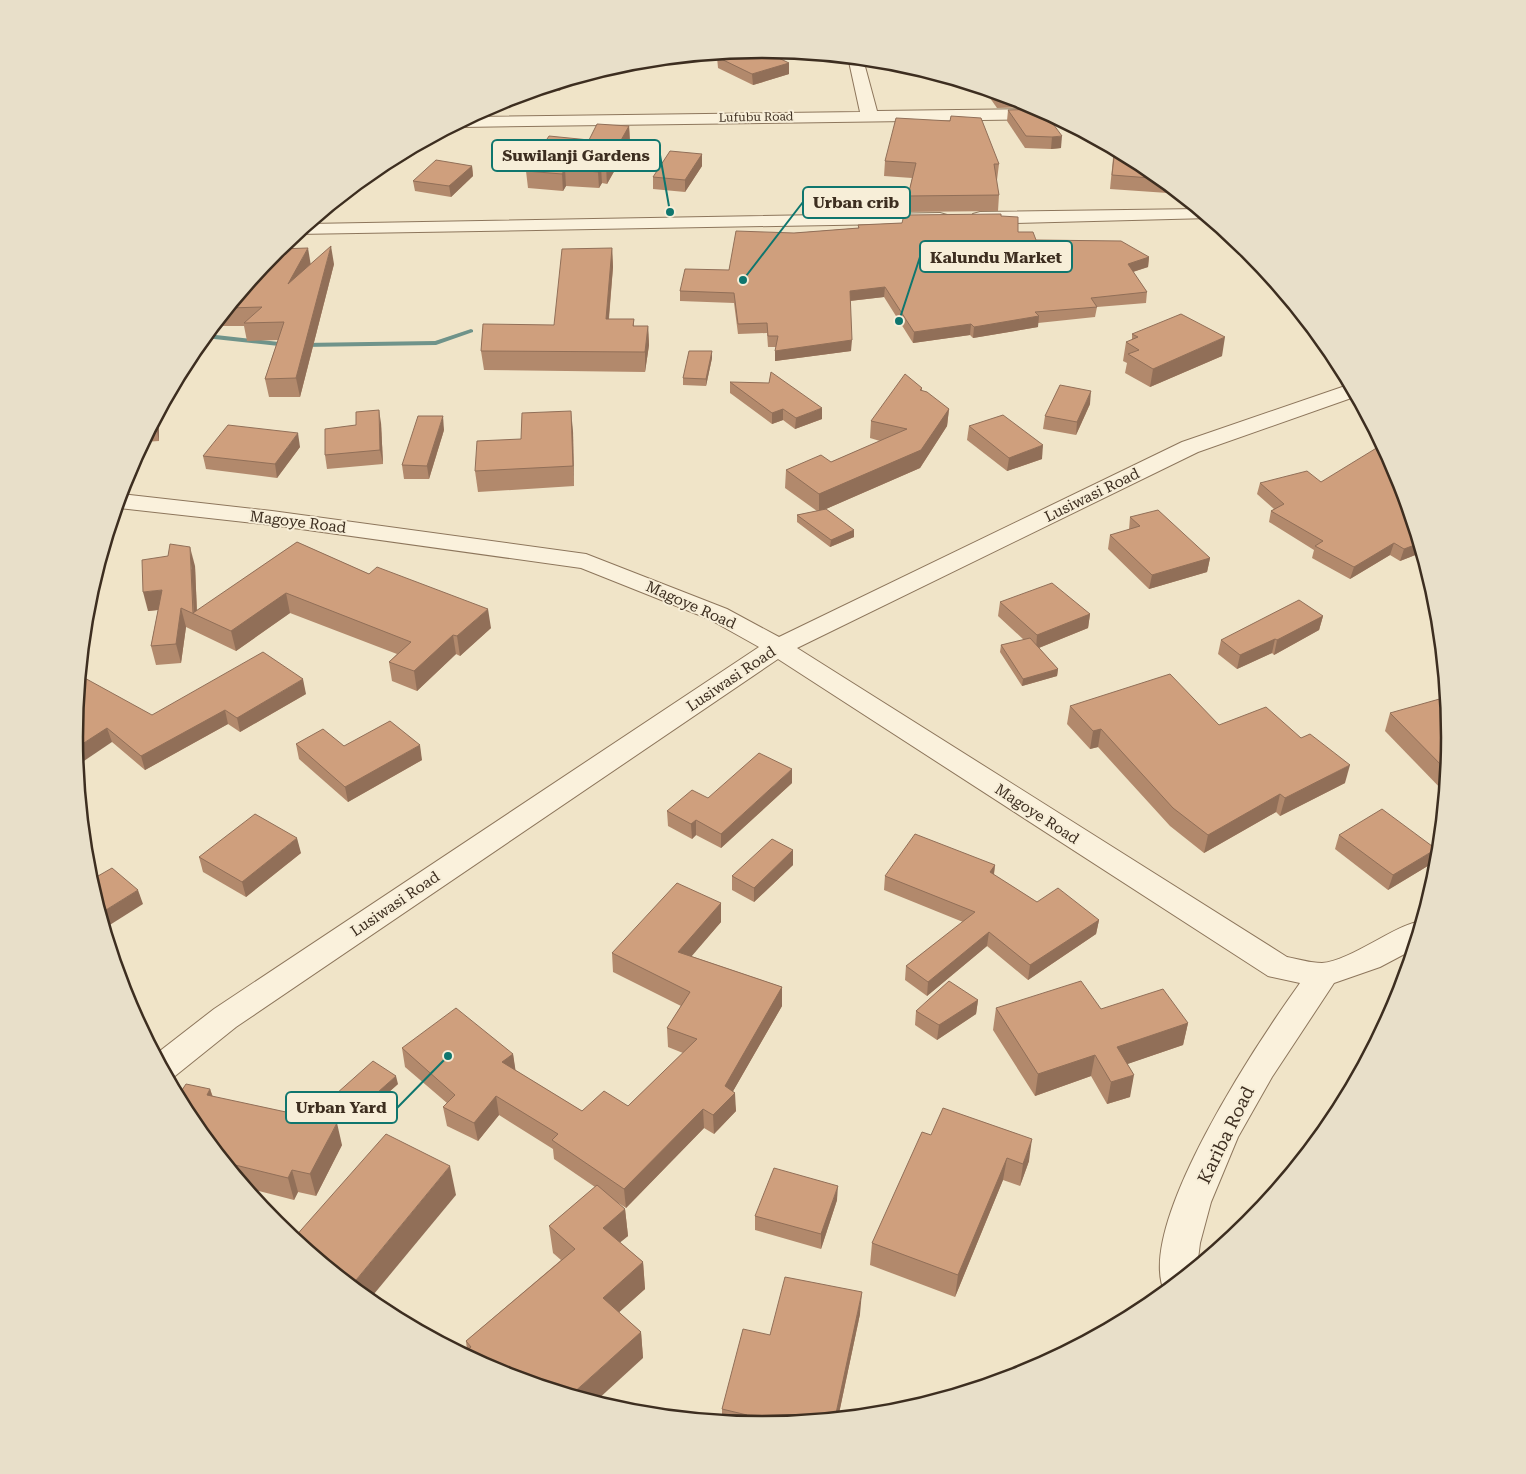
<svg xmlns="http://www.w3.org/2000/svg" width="1526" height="1474" font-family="'Roboto Serif',serif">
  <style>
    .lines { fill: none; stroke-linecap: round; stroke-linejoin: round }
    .stream { fill: #6f938a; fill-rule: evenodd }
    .minor-casing { stroke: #8d765c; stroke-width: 2 }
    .minor { fill: #faf1dc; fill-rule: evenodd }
    .wall { fill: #b2896c }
    .shaded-wall { fill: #916f58 }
    .building { fill: #cf9f7d; stroke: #916f58 }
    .labels { text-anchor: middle; stroke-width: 4; stroke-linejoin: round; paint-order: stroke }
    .far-street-label { font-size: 12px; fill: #3d2e20; stroke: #f7eed8 }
    .street-label { font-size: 15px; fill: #3d2e20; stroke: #f7eed8 }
    .near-street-label { font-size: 18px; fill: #3d2e20; stroke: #f7eed8 }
    .rim { fill: none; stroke: #3d2e20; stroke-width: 2.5 }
    .leader { fill: none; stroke: #0f766e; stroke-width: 2 }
    .callout-dot { fill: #0f766e; stroke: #f7eed8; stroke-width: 2 }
    .callout { fill: #f7eed8; stroke: #0f766e; stroke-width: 2 }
    .callout-label { font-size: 16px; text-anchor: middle; font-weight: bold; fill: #3d2e20 }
  </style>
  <rect width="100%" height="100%" fill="#f0e4c8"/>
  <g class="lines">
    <!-- stream -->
    <g class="stream">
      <path d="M471,329L473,330V332L436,345L303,347L300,345L303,343L435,341Z"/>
      <path d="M207,334L288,343L291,345L288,347L205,338Z"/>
    </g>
    <defs>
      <g id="minor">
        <path d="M848,57L863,59L877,111L1041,109L1056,117L1050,119L461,127L455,125L470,117L860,112Z"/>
        <path d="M1199,209L1210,218L980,224L973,222L971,218L973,214L980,212Z"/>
        <path d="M940,213L947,215L949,219L947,223L296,234L308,224Z"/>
        <path d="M1351,384L1357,396L1198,452L797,648L1287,957C1297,959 1311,963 1322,963C1350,962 1403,919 1423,922L1414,949L1380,967L1334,983L1272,1077L1238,1137L1211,1202L1200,1243L1197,1267L1165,1293C1133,1227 1260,1039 1300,983L1268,976L778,659L236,1027L175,1076L169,1078L156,1054L214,1009L759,647L709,619L581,568L272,525L119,508H117L121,494L272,511L586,554L727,609L779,637L1182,442Z"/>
      </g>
    </defs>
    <!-- minor casing -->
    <use href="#minor" class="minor-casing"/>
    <!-- minor -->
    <use href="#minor" class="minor"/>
  </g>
  <!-- wall -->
  <g class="wall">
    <path d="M717,57L789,63V74L753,85L718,68Z"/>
    <path d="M562,82L560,91L544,88Z"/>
    <path d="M983,88L1027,101L1031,104V107L997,108Z"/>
    <path d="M1042,109L1061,148L1051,149L1025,148L1007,121L1008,110Z"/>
    <path d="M629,126L630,143L607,184L602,183L599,188L566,186L563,191L528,188L526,171L589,140Z"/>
    <path d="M1114,148L1146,165L1182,194L1110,189Z"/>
    <path d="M702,154V166L685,192L653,189V177Z"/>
    <path d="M885,161L999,164L997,180H996L999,195L998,211L907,212L908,196L912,178L884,176Z"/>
    <path d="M472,166L473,176L451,197L415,191L413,181Z"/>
    <path d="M1001,216L1018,232L1036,240L1149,257L1148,267L1133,272L1147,292L1146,303L1097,307L1095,317L1038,323V327L973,338L970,335L913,343L884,297L850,301L851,351L775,361L776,347H768L767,333L738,334L734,303L680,301V291L729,270L794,233L858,228V225L902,223Z"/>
    <path d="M612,248L613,267L609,319H634V326H648L649,345L645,372L484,370L481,351L554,325Z"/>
    <path d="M275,252L311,264H334L300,397H269L265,379L278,340L247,341L244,326H214Z"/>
    <path d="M1132,334L1222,356L1150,387L1125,373L1127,363L1123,361L1126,342L1132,340Z"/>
    <path d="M712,358L706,386L683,385V378Z"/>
    <path d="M730,382L822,419L795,429L783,420L772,424L730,393Z"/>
    <path d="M922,388V391L949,409L947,426L920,468L826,509L854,537L830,547L797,522V515L817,511L785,488L786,470L831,462L880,441L870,438L871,421Z"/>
    <path d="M1090,404L1076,435L1043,429L1045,416Z"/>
    <path d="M157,419L159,430V441L144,442Z"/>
    <path d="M381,423L383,464L327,469L325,455Z"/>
    <path d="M969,426L1042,459L1007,471L967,440Z"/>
    <path d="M444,430L429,479H404L402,465Z"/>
    <path d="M573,431L574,486L478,492L475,471L521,439Z"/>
    <path d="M300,447L277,478L206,469L203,456Z"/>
    <path d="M1399,474L1423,552L1400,561L1390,555L1350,579L1312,558L1314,550L1269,522L1271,511L1274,509L1257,494L1260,483L1321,482Z"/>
    <path d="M1130,517L1210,558L1207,572L1149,589L1108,549L1110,535L1129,530Z"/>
    <path d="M297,542L491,628L460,656L456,654L417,691L392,681L389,662L397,654L290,613L236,651L186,627L181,663L156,665L151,646L158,610L148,611L195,566L197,611Z"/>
    <path d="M1436,595L1438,603L1439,610L1429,604L1431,597Z"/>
    <path d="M1000,602L1090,614L1088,628L1039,648L1058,669L1057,676L1022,686L1000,652L1001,645L1024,640L998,616Z"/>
    <path d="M1323,616L1319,630L1274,655L1272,653L1237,669L1218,654L1221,640Z"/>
    <path d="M306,694L240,732L228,724L145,770L112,742L75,737L152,715Z"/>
    <path d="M1070,706L1219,725L1345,783L1280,816L1276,812L1204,853L1170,826L1098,747L1090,749L1067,724Z"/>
    <path d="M1390,713L1451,737L1446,794L1385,731Z"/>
    <path d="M296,744L344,746L422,760L348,802L299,759Z"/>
    <path d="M792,783L721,848L696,835L692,839L668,826L667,811L708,798Z"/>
    <path d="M1339,835L1431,864L1388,890L1335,849Z"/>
    <path d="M793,850V865L754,902L732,890V876Z"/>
    <path d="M301,853L246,897L203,872L199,857Z"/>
    <path d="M995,865L994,875L1037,902L1099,920L1096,934L1028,980L987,946L927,996L905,980L906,966L963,922L884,890L885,876Z"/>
    <path d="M721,903V922L691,956L782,987V1006L733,1091L736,1111L714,1134L704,1128L626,1208L617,1202L625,1209L628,1236L620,1242L643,1262L645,1289L619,1312L641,1332L643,1358L467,1350L466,1341L561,1260L553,1253L549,1226L595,1187L554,1159L553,1149L499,1115L478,1141L447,1126L443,1107L447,1103L405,1067L402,1048L513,1054L515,1070L582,1111L628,1106L683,1053L668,1047L667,1028L681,1006L613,972L612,953Z"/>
    <path d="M978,1000L976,1014L937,1040L915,1025L916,1011Z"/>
    <path d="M996,1008L1101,1009L1188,1023L1183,1045L1127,1064L1130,1097L1107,1104L1091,1076L1035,1096L993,1030Z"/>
    <path d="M398,1084L361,1117L337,1101L336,1094Z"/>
    <path d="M210,1089L213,1097L342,1145L316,1196L298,1192L294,1200L247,1188L191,1119Z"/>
    <path d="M931,1135L1029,1161L1020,1186L1003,1180L955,1297L870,1265L872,1243Z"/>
    <path d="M837,1200L821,1249L755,1230V1216Z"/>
    <path d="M860,1314L838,1418L763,1425L722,1421V1409L770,1335Z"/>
  </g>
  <!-- shaded-wall -->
  <g class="shaded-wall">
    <path d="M789,63V74L753,85L752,74Z"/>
    <path d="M562,82L560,91L559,83Z"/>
    <path d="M629,126L630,143L607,184L606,167Z"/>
    <path d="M1062,136L1061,148L1051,149L1052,137Z"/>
    <path d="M702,154V166L685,192V180Z"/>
    <path d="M472,166L473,176L451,197L449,186Z"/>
    <path d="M601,167L602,183L599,188L598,172Z"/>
    <path d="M565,169L566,186L563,191L562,174Z"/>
    <path d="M331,246L334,264L300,397L296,378Z"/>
    <path d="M308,248L311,266L288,284Z"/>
    <path d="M612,248L613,267L607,338L606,319Z"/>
    <path d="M1149,257L1148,267L1126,274L1128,264Z"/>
    <path d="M885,287L884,297L849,301L850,291Z"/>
    <path d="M1039,316L1038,327L973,338L974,327Z"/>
    <path d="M971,324L970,335L913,343L914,332Z"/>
    <path d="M648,326L649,345L645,372V352Z"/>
    <path d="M1225,337L1222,356L1150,387L1153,369Z"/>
    <path d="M852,340L851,351L775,361V351Z"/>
    <path d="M712,351V358L706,386V379Z"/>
    <path d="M1091,391L1090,404L1076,435L1077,422Z"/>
    <path d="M822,408V419L795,429L796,418Z"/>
    <path d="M783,409V420L772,424V413Z"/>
    <path d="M949,409L947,426L920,468L819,512V494Z"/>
    <path d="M379,410L381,423L383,464L380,450Z"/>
    <path d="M571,411L573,431L574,486L573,466Z"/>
    <path d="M443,416L444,430L429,479L427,466Z"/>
    <path d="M157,419L159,430V441L156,427Z"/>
    <path d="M298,433L300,447L277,478L275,464Z"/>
    <path d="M1043,445L1042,459L1007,471L1009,458Z"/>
    <path d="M854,530V537L830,547L831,540Z"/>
    <path d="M1394,543L1390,555L1350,579L1354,567Z"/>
    <path d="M1420,543L1423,552L1400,561L1404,549Z"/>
    <path d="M190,547L195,566L197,615L194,614Z"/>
    <path d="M1210,558L1207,572L1149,589L1152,575Z"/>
    <path d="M162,590L167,609L148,611L143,592Z"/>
    <path d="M286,593L290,613L236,651L231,631Z"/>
    <path d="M181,608L186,627L181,663L176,644Z"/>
    <path d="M488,609L491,628L460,656L457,636Z"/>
    <path d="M1090,614L1088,628L1036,649L1037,635Z"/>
    <path d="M1323,616L1319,630L1274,655L1277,640Z"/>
    <path d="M453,635L456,654L417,691L414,671Z"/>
    <path d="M1275,639L1272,653L1237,669L1240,655Z"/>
    <path d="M1058,669L1057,676L1022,686L1023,679Z"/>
    <path d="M303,679L306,694L240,732L237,718Z"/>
    <path d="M225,710L228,724L145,770L141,756Z"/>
    <path d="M107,728L112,742L78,765L76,748Z"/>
    <path d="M1101,729L1098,747L1090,749L1093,731Z"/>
    <path d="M420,745L422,760L348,802L345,787Z"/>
    <path d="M1350,765L1345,783L1280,816L1285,798Z"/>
    <path d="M792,769V783L721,848V834Z"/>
    <path d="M1280,794L1276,812L1204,853L1208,835Z"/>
    <path d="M696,820V835L692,839L691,824Z"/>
    <path d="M297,838L301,853L246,897L242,882Z"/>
    <path d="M1436,849L1431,864L1388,890L1393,875Z"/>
    <path d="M793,850V865L754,902V888Z"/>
    <path d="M995,865L993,879L990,872Z"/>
    <path d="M138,890L143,904L105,928L101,913Z"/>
    <path d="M721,903V922L679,971L678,952Z"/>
    <path d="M1099,920L1096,934L1028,980L1030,965Z"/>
    <path d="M989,932L987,946L927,996L928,982Z"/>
    <path d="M782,987V1006L728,1100L735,1093L736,1111L714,1134L713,1115L725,1086Z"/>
    <path d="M978,1000L976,1014L937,1040L939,1025Z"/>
    <path d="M1188,1023L1183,1045L1113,1069L1117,1047Z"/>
    <path d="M513,1054L516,1073L502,1062Z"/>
    <path d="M1095,1055L1091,1076L1035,1096L1038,1074Z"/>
    <path d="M1134,1075L1130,1097L1107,1104L1111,1082Z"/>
    <path d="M396,1076L398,1084L361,1117L359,1109Z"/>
    <path d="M210,1089L217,1111L207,1095Z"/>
    <path d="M496,1096L499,1115L478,1141L474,1123Z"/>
    <path d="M703,1109L704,1128L626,1208L624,1189Z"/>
    <path d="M337,1123L342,1145L316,1196L310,1174Z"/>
    <path d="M1032,1139L1029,1161L1020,1186L1023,1164Z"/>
    <path d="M1007,1158L1003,1180L955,1297L958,1275Z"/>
    <path d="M450,1166L456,1195L369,1300L352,1285Z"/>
    <path d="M292,1170L298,1192L294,1200L288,1178Z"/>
    <path d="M838,1186L837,1200L821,1249V1234Z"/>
    <path d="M625,1209L628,1236L606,1254L603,1228Z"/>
    <path d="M643,1262L645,1289L606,1324L603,1298Z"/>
    <path d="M862,1292L860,1314L838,1418H835Z"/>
    <path d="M641,1332L643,1358L595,1402L571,1395Z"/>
  </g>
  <!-- building -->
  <g class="building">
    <path d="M760,49L789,63L752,74L717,57L737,51Z"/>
    <path d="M994,91L1010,96H998Z"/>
    <path d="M1042,109L1062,136L1052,137L1026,136L1008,110Z"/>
    <path d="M951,116L981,118L999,164H994L999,195L908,196L916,163L885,161L896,118L950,121Z"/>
    <path d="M597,124L629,126L606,167H601L598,172L565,169L562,174L526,171L549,136L589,140Z"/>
    <path d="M1115,148L1146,165L1163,179L1112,175Z"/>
    <path d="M670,151L702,154L685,180L653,177Z"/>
    <path d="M436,160L472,166L449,186L413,181Z"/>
    <path d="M1001,214V216L1018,217V232H1033L1036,240L1121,241L1149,257L1128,264L1147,292L1091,298L1097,307L1035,312L1039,316L974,327L971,324L914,332L885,287L850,291L852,340L775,351L778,336H768L767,323L738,324L734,293L680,291L685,269L729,270L736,231L794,233L859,228L858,225L902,223L904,215Z"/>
    <path d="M331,246L296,378L265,379L284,322L244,323L262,307L229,308L275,252H277L278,249L308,248L288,284Z"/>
    <path d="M612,248L606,319H634L633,326H648L645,352L481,351L483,324L554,325L562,249Z"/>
    <path d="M1181,314L1225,337L1153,369L1128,354L1139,350L1126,342L1138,337L1132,334Z"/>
    <path d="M689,351H712L706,379L683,378Z"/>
    <path d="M771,372L822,408L796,418L783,409L772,413L730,382L769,383Z"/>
    <path d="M905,374L922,388L920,390L927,392L949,409L921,450L819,494L786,470L821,455L831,462L907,429L871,421Z"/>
    <path d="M1060,385L1091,391L1077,422L1045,416Z"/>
    <path d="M379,410L380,450L325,455V429L356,425V412Z"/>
    <path d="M571,411L573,466L475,471L477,441L521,439L522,413Z"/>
    <path d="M1003,415L1043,445L1009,458L969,426Z"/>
    <path d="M418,416H443L427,466L402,465Z"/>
    <path d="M156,420V427H152Z"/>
    <path d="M228,425L298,433L275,464L203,456Z"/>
    <path d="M1383,444L1399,474L1420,543L1404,549L1394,543L1354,567L1315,546L1323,541L1271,511L1284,504L1260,483L1307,471L1321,482Z"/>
    <path d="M826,509L854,530L831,540L797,515Z"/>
    <path d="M1158,510L1210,558L1152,575L1110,535L1140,526L1130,517Z"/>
    <path d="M297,542L369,574L377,567L488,609L457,636L453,635L414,671L389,662L411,642L286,593L231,631L181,608L176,644L151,646L162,590L143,592L142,560L168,556L170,544L190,547L193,613Z"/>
    <path d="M1052,583L1090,614L1037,635L1000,602Z"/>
    <path d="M1436,595L1438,601L1431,597Z"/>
    <path d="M1299,600L1323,616L1277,640L1275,639L1240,655L1221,640Z"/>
    <path d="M1030,638L1058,669L1023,679L1001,645Z"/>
    <path d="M263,652L303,679L237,718L225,710L141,756L107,728L76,748L75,737L81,676L152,715Z"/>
    <path d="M1170,674L1219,725L1266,707L1301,738L1310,734L1350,765L1285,798L1280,794L1208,835L1173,808L1101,729L1093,731L1070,706Z"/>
    <path d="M1443,698L1448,703L1451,737L1448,772L1390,713Z"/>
    <path d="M390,721L420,745L345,787L296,744L323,729L344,746Z"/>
    <path d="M759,753L792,769L721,834L696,820L691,824L667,811L692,790L708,798Z"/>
    <path d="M1382,809L1436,849L1393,875L1339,835Z"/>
    <path d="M255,814L297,838L242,882L199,857Z"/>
    <path d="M915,834L995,865L990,872L1037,902L1058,888L1099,920L1030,965L989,932L928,982L906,966L975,912L885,876Z"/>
    <path d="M772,839L793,850L754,888L732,876Z"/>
    <path d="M112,868L138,890L101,913L91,880Z"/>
    <path d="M677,883L721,903L678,952L782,987L725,1086L735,1093L713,1115L703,1109L624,1189L552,1140L558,1134L496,1096L474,1123L443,1107L455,1095L402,1048L456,1008L513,1054L502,1062L582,1111L604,1091L628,1106L697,1039L667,1028L690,992L612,953Z"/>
    <path d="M949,981L978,1000L939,1025L916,1011Z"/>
    <path d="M1081,981L1101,1009L1163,989L1188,1023L1117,1047L1134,1075L1111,1082L1095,1055L1038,1074L996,1008Z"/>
    <path d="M373,1061L396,1076L359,1109L336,1094Z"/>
    <path d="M186,1084L210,1089L207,1095L337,1123L310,1174L292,1170L288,1178L227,1163L191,1119L178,1096Z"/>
    <path d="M943,1108L1032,1139L1023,1164L1007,1158L958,1275L872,1243L922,1132L931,1135Z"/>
    <path d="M386,1134L450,1166L352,1285L294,1238Z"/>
    <path d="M774,1168L838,1186L821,1234L755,1216Z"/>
    <path d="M597,1185L625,1209L603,1228L643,1262L603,1298L641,1332L571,1395L499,1373L463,1353L471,1347L466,1341L575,1249L549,1226Z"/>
    <path d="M785,1277L862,1292L835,1418L763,1425L744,1423L747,1415L722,1409L743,1329L770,1335Z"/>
  </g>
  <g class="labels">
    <!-- far-street labels -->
    <g class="far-street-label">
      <text transform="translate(756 117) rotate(-1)" y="4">Lufubu Road</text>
    </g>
    <!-- street labels -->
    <g class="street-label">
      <text transform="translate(1092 495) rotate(-26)" y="5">Lusiwasi Road</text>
      <text transform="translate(298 522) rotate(7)" y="5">Magoye Road</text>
      <text transform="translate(691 605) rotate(24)" y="5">Magoye Road</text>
      <text transform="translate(731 679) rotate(-34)" y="5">Lusiwasi Road</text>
      <text transform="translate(1037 814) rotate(33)" y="5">Magoye Road</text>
      <text transform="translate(395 904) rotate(-34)" y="5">Lusiwasi Road</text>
    </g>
    <!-- near-street labels -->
    <g class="near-street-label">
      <text transform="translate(1226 1135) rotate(-64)" y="6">Kariba Road</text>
    </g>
  </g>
  <!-- crop -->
  <path d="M0 0H1526V1474H0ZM83 737a679 679 0 1 1 1358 0a679 679 0 1 1-1358 0Z" fill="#e8dfc9" fill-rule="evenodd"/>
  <path class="rim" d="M83 737a679 679 0 1 1 1358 0a679 679 0 1 1-1358 0Z"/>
  <!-- callouts -->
  <path class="leader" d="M670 212L660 155M743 280L803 202M899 321L920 257M448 1056L397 1108"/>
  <g class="callout-dot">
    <circle cx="670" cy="212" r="5"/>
    <circle cx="743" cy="280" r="5"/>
    <circle cx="899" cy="321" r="5"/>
    <circle cx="448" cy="1056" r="5"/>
  </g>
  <g class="callout">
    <rect x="492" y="140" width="168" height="31" rx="5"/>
    <rect x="803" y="187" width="107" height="31" rx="5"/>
    <rect x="920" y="241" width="152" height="31" rx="5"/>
    <rect x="286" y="1092" width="111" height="31" rx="5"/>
  </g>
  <g class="callout-label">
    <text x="576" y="161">Suwilanji Gardens</text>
    <text x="856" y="208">Urban crib</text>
    <text x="996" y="263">Kalundu Market</text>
    <text x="341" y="1113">Urban Yard</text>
  </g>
</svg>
